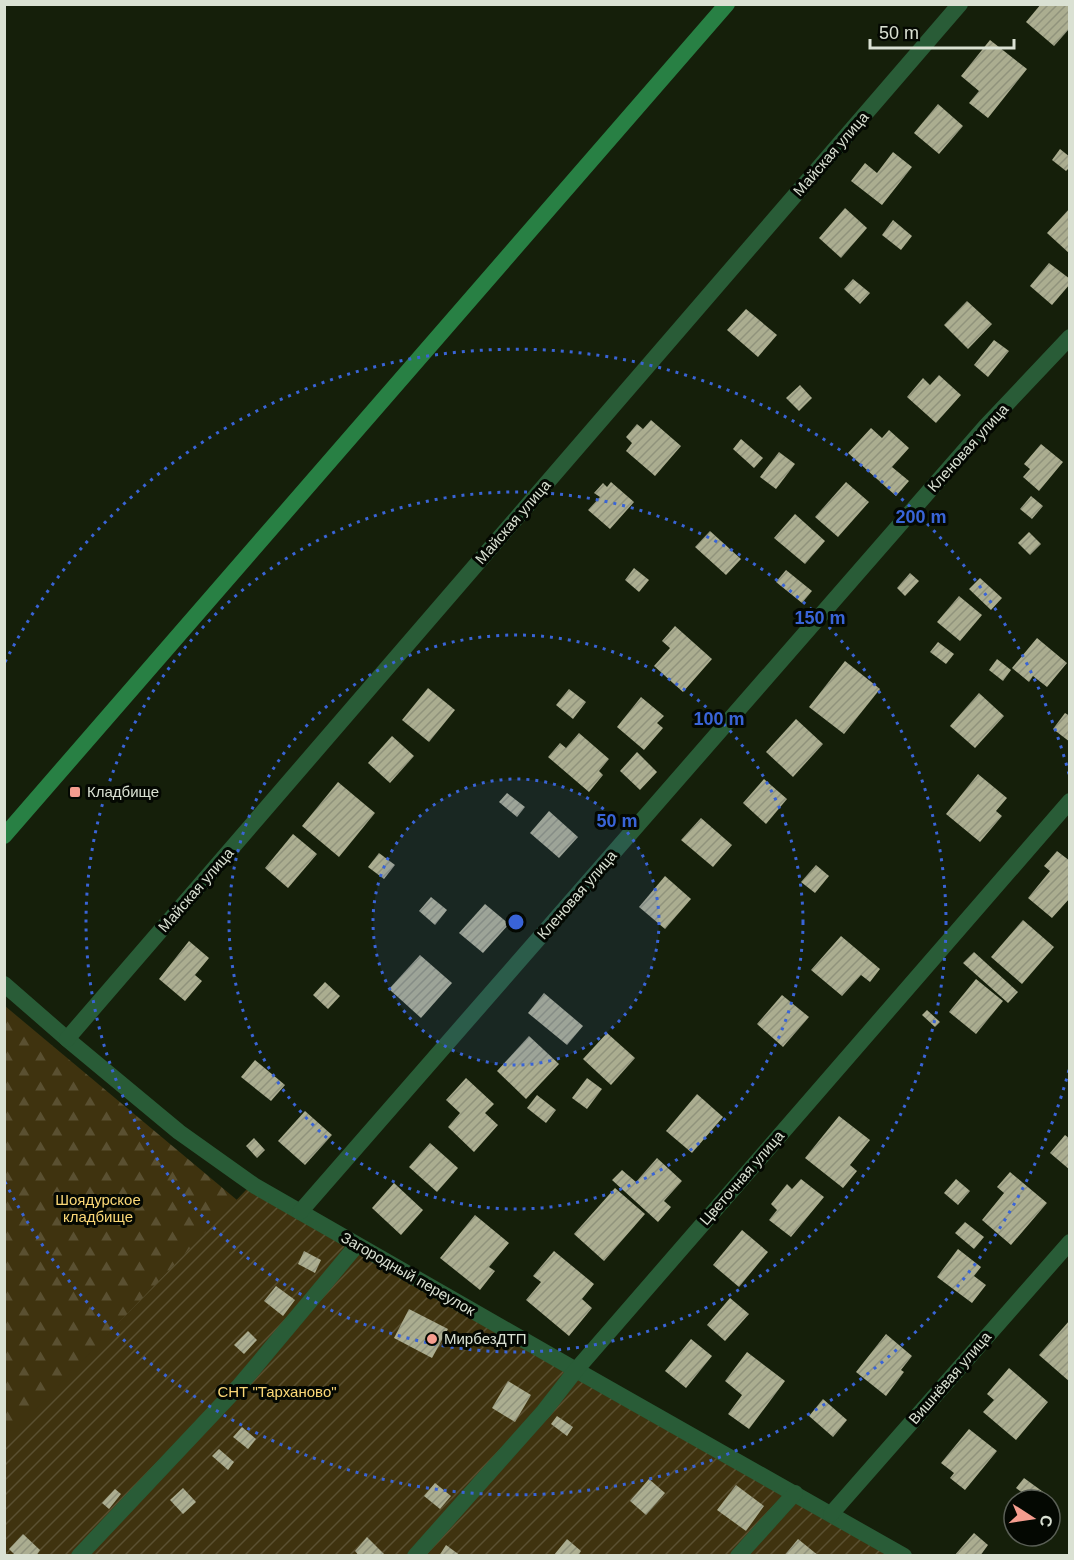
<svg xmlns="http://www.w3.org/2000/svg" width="1074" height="1560" font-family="Arial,sans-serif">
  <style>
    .forest { fill: url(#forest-firs) }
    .garden { fill: url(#garden-furrows) }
    .building { fill: url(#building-hatch) }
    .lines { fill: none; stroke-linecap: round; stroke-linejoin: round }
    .minor { stroke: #295c37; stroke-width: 16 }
    .secondary { stroke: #288044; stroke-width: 16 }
    .ring { fill: none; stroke: #3964d7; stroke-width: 3; stroke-dasharray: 3 6 }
    .poi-dot { fill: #f59d8f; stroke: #040802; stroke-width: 2 }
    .labels { text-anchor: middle; stroke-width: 6; stroke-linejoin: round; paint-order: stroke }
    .street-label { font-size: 15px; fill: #dae1d3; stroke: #040802 }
    .poi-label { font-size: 15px; fill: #dae1d3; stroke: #040802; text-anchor: start }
    .park-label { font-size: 15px; fill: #fbd877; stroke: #040802 }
    .centre { fill: #3964d7; stroke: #040802; stroke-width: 3 }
    .ring-label { font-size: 18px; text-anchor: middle; font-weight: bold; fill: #3964d7; stroke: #040802; stroke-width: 6; stroke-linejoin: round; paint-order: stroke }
  </style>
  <defs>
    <pattern id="forest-firs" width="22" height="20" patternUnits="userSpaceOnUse" patternTransform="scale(1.5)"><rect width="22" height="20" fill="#3f330f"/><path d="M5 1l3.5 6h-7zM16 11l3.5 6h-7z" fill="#5a5031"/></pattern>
    <pattern id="garden-furrows" width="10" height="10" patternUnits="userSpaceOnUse" patternTransform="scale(1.5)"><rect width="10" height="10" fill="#3f330f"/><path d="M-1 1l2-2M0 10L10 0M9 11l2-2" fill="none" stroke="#5a5031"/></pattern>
    <pattern id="building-hatch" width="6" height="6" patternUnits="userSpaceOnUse" patternTransform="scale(1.5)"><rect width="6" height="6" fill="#abad90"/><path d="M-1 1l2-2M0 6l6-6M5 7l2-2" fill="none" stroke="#90937c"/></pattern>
  </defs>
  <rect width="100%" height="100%" fill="#151f0a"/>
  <!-- forest -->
  <path class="forest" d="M5,1006L237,1200L5,1442Z"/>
  <!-- garden -->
  <path class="garden" d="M247,1189L896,1555H5L4,1442Z"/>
  <!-- building -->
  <g class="building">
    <path d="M1041,4H1070V28L1054,46L1026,22Z"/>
    <path d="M990,40L1027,69L988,118L969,103L979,91L961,76Z"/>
    <path d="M938,104L963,126L939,154L914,133Z"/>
    <path d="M1060,149L1070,157V167L1066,171L1052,160Z"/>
    <path d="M893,152L912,167L882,205L851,181L865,163L877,173Z"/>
    <path d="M845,208L867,228L841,258L819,238Z"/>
    <path d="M1070,208V254L1047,233Z"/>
    <path d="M893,220L912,236L901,250L882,235Z"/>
    <path d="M1049,263L1070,279V284L1052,305L1030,286Z"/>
    <path d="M853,279L870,293L860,304L844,289Z"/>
    <path d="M967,301L992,324L968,349L944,325Z"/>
    <path d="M746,309L777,335L758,357L727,330Z"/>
    <path d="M994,340L1009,351L988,377L974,365Z"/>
    <path d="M939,375L961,395L936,423L907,397L923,378L930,385Z"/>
    <path d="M800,385L812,398L799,411L786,398Z"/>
    <path d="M651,420L681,446L655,476L626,451L632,443L626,437L637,424L643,429Z"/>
    <path d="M871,428L882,438L889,430L909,448L892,467L909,481L896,496L848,453Z"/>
    <path d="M741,439L763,458L754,468L733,449Z"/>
    <path d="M1041,444L1063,462L1039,491L1023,477L1030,469L1024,464Z"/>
    <path d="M779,452L795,464L776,489L760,477Z"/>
    <path d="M611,482L634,502L610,529L588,510L600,497L594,493L603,483L607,487Z"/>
    <path d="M846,482L869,502L838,537L815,517Z"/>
    <path d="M1031,496L1043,506L1032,519L1020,509Z"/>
    <path d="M795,514L825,541L805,564L774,538Z"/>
    <path d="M710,531L741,559L726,575L695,547Z"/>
    <path d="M1029,532L1041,544L1030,555L1018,543Z"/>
    <path d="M634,568L649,580L639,592L625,580Z"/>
    <path d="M786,570L812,591L802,603L776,582Z"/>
    <path d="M910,573L919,581L905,596L897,588Z"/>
    <path d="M980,578L1002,598L991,610L969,589Z"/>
    <path d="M959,596L982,615L960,641L937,622Z"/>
    <path d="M675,626L712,659L683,692L654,666L670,648L662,641Z"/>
    <path d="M1037,638L1067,663L1047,687L1033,676L1029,682L1012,668Z"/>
    <path d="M938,642L954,654L946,664L930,652Z"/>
    <path d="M997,659L1011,670L1003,681L989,670Z"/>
    <path d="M845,661L880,689L844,734L809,707Z"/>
    <path d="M428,688L455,710L429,742L402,720Z"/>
    <path d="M569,689L586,702L573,719L556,705Z"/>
    <path d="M979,693L1004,716L975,748L950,726Z"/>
    <path d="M641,697L664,716L657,723L663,728L644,750L617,727Z"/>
    <path d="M1065,713L1070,716V742L1053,729Z"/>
    <path d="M796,719L823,744L793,777L766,752Z"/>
    <path d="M579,733L609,759L599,771L603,775L589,792L548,757L560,743L566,748Z"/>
    <path d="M392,736L414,756L390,783L368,763Z"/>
    <path d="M637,752L657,772L640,790L620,771Z"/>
    <path d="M978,774L1007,798L996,811L1002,816L980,842L946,814Z"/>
    <path d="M764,779L787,799L766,824L743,803Z"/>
    <path d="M338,782L375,813L339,857L302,826Z"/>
    <path d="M507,793L525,807L517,817L499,802Z"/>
    <path d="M549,811L578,837L559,858L530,833Z"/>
    <path d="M701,818L732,845L713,867L681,840Z"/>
    <path d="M293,834L317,854L288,888L265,868Z"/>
    <path d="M1057,851L1070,861V898L1052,918L1028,898L1050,871L1044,866Z"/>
    <path d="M379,853L395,865L384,879L368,867Z"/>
    <path d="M816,865L829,876L815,893L801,882Z"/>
    <path d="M665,876L691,899L665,929L639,907Z"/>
    <path d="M431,897L447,910L435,925L419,911Z"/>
    <path d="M485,904L509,924L483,953L459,933Z"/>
    <path d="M1023,920L1054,947L1022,984L991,957Z"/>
    <path d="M841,936L880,969L870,982L861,975L842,996L811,970Z"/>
    <path d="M189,941L209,958L195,975L202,981L185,1001L159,979Z"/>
    <path d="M974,952L1018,992L1008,1003L963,963Z"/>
    <path d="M420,955L452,983L421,1018L389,989Z"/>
    <path d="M976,979L1003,1001L976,1034L949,1012Z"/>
    <path d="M325,982L340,996L328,1009L313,995Z"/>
    <path d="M544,993L583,1026L567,1045L528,1013Z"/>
    <path d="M782,995L809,1017L783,1047L757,1024Z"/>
    <path d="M927,1010L940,1022L935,1027L922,1015Z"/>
    <path d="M607,1033L635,1058L611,1085L583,1059Z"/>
    <path d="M529,1036L559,1064L526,1099L497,1071Z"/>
    <path d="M255,1060L285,1085L271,1101L241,1077Z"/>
    <path d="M466,1078L494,1104L485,1113L498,1125L474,1152L448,1127L460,1113L446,1100Z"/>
    <path d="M587,1078L602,1089L587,1109L572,1098Z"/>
    <path d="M697,1094L723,1117L692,1153L666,1131Z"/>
    <path d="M537,1095L556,1110L546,1123L527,1108Z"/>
    <path d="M305,1111L332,1135L305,1165L278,1141Z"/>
    <path d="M839,1116L870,1140L850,1165L857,1171L843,1188L805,1158Z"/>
    <path d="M1065,1135L1070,1139V1170L1050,1153Z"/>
    <path d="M254,1138L265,1150L257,1158L246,1146Z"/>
    <path d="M430,1143L458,1168L437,1192L409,1167Z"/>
    <path d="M657,1158L682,1181L664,1201L671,1207L658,1222L612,1180L622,1170L636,1182Z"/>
    <path d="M1010,1172L1047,1203L1011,1245L982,1220L1004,1193L997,1187Z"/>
    <path d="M801,1179L824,1197L791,1237L769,1220L777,1210L771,1204L787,1184L792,1189Z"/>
    <path d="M956,1179L970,1191L958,1205L944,1193Z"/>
    <path d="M394,1183L423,1210L401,1235L372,1208Z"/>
    <path d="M615,1188L645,1214L604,1261L574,1234Z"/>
    <path d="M475,1215L509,1243L489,1267L495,1271L480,1290L440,1258Z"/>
    <path d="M965,1222L984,1237L974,1249L955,1233Z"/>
    <path d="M742,1230L768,1252L739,1287L713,1265Z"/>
    <path d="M958,1249L981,1267L974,1276L986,1285L972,1303L937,1277Z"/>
    <path d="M304,1251L321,1260L315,1273L298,1264Z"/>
    <path d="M554,1251L594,1284L582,1299L592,1308L569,1336L526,1300L541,1282L533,1276Z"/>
    <path d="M276,1286L295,1300L283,1316L264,1301Z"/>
    <path d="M730,1298L749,1314L725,1341L707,1325Z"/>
    <path d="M409,1309L448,1329L432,1358L394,1338Z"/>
    <path d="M1070,1320V1382L1039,1355Z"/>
    <path d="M248,1331L257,1340L244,1354L234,1345Z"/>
    <path d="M886,1334L912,1356L901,1370L904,1372L886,1396L856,1372Z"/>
    <path d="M691,1339L712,1356L686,1388L665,1371Z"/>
    <path d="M747,1352L785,1381L749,1429L728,1414L742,1395L725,1381Z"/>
    <path d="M1009,1368L1048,1402L1016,1440L983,1412L994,1400L987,1394Z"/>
    <path d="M508,1381L531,1395L515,1422L492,1408Z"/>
    <path d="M823,1399L847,1420L833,1437L809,1416Z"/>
    <path d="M557,1416L573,1427L567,1436L551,1424Z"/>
    <path d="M242,1427L256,1439L248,1449L233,1437Z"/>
    <path d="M969,1429L997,1451L965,1490L950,1478L954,1473L941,1463Z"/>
    <path d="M219,1449L234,1462L228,1470L212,1456Z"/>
    <path d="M1024,1478L1046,1494L1042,1500H1032L1016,1488Z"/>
    <path d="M649,1479L665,1493L646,1515L630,1501Z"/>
    <path d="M435,1483L451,1496L440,1509L424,1496Z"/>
    <path d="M736,1485L764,1506L746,1531L717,1510Z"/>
    <path d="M183,1488L196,1502L183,1514L170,1500Z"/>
    <path d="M115,1489L121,1494L109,1509L102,1503Z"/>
    <path d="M974,1533L988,1545L980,1556H954Z"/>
    <path d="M23,1534L40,1550L36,1556H16L9,1549Z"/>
    <path d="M367,1537L386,1556H359L355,1551Z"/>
    <path d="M567,1539L581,1551L578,1556H555L554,1555Z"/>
    <path d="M798,1539L819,1556H784Z"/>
    <path d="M446,1545L461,1556H439Z"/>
  </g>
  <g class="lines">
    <!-- minor -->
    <g class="minor">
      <path d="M4,984L67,1039L179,1132L255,1186L576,1370L904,1556"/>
      <path d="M67,1039L960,4"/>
      <path d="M300,1212L985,427L1070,337"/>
      <path d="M831,1514L1070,1242"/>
      <path d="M79,1556L240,1385L357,1245"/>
      <path d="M415,1556L544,1411L576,1370L1070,801"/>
      <path d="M738,1556L795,1493"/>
    </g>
    <!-- secondary -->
    <path class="secondary" d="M4,836L727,4"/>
  </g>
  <!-- distance rings -->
  <circle cx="516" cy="922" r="143" fill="#3964d7" fill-opacity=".12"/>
  <g class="ring">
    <circle cx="516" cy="922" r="143"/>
    <circle cx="516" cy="922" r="287"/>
    <circle cx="516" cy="922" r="430"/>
    <path d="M1069 1070A573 573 0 0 1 5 1182M5 662A573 573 0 0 1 1069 774"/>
  </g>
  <!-- markers -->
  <g class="poi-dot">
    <rect x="69" y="786" width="12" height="12" rx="3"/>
    <circle cx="432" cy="1339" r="6"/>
  </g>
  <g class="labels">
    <!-- street labels -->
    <g class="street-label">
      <text transform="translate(831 154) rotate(-49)" y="5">Майская улица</text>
      <text transform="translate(968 448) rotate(-48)" y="5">Кленовая улица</text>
      <text transform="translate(513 522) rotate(-49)" y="5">Майская улица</text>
      <text transform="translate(196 890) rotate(-49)" y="5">Майская улица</text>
      <text transform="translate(577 895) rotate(-49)" y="5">Кленовая улица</text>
      <text transform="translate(742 1178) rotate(-49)" y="5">Цветочная улица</text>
      <text transform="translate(408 1274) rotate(30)" y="5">Загородный переулок</text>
      <text transform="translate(950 1378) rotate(-49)" y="5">Вишнёвая улица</text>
    </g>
    <!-- poi labels -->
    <g class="poi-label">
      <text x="87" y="797">Кладбище</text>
      <text x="444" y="1344">МирбезДТП</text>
    </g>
    <!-- park labels -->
    <g class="park-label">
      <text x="98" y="1205">Шоядурское<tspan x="98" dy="17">кладбище</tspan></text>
      <text x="277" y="1397">СНТ "Тарханово"</text>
    </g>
  </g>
  <circle cx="516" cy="922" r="9" class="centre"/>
  <g class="ring-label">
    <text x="921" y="523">200 m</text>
    <text x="820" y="624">150 m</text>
    <text x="719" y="725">100 m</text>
    <text x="617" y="827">50 m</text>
  </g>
  <!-- border -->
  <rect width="1074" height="1560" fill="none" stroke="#dae1d3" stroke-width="12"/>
  <!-- north arrow -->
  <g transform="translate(1032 1518) rotate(102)"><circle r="28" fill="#040802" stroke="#5a5f56" stroke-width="1.5"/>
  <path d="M0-4.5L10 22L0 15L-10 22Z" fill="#f59d8f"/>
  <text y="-9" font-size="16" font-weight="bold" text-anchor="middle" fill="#dae1d3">С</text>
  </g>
  <!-- scale -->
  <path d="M870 39v9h144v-9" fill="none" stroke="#dae1d3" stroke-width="3"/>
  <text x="879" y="39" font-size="18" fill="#dae1d3" stroke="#040802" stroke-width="4.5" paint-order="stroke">50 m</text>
</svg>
